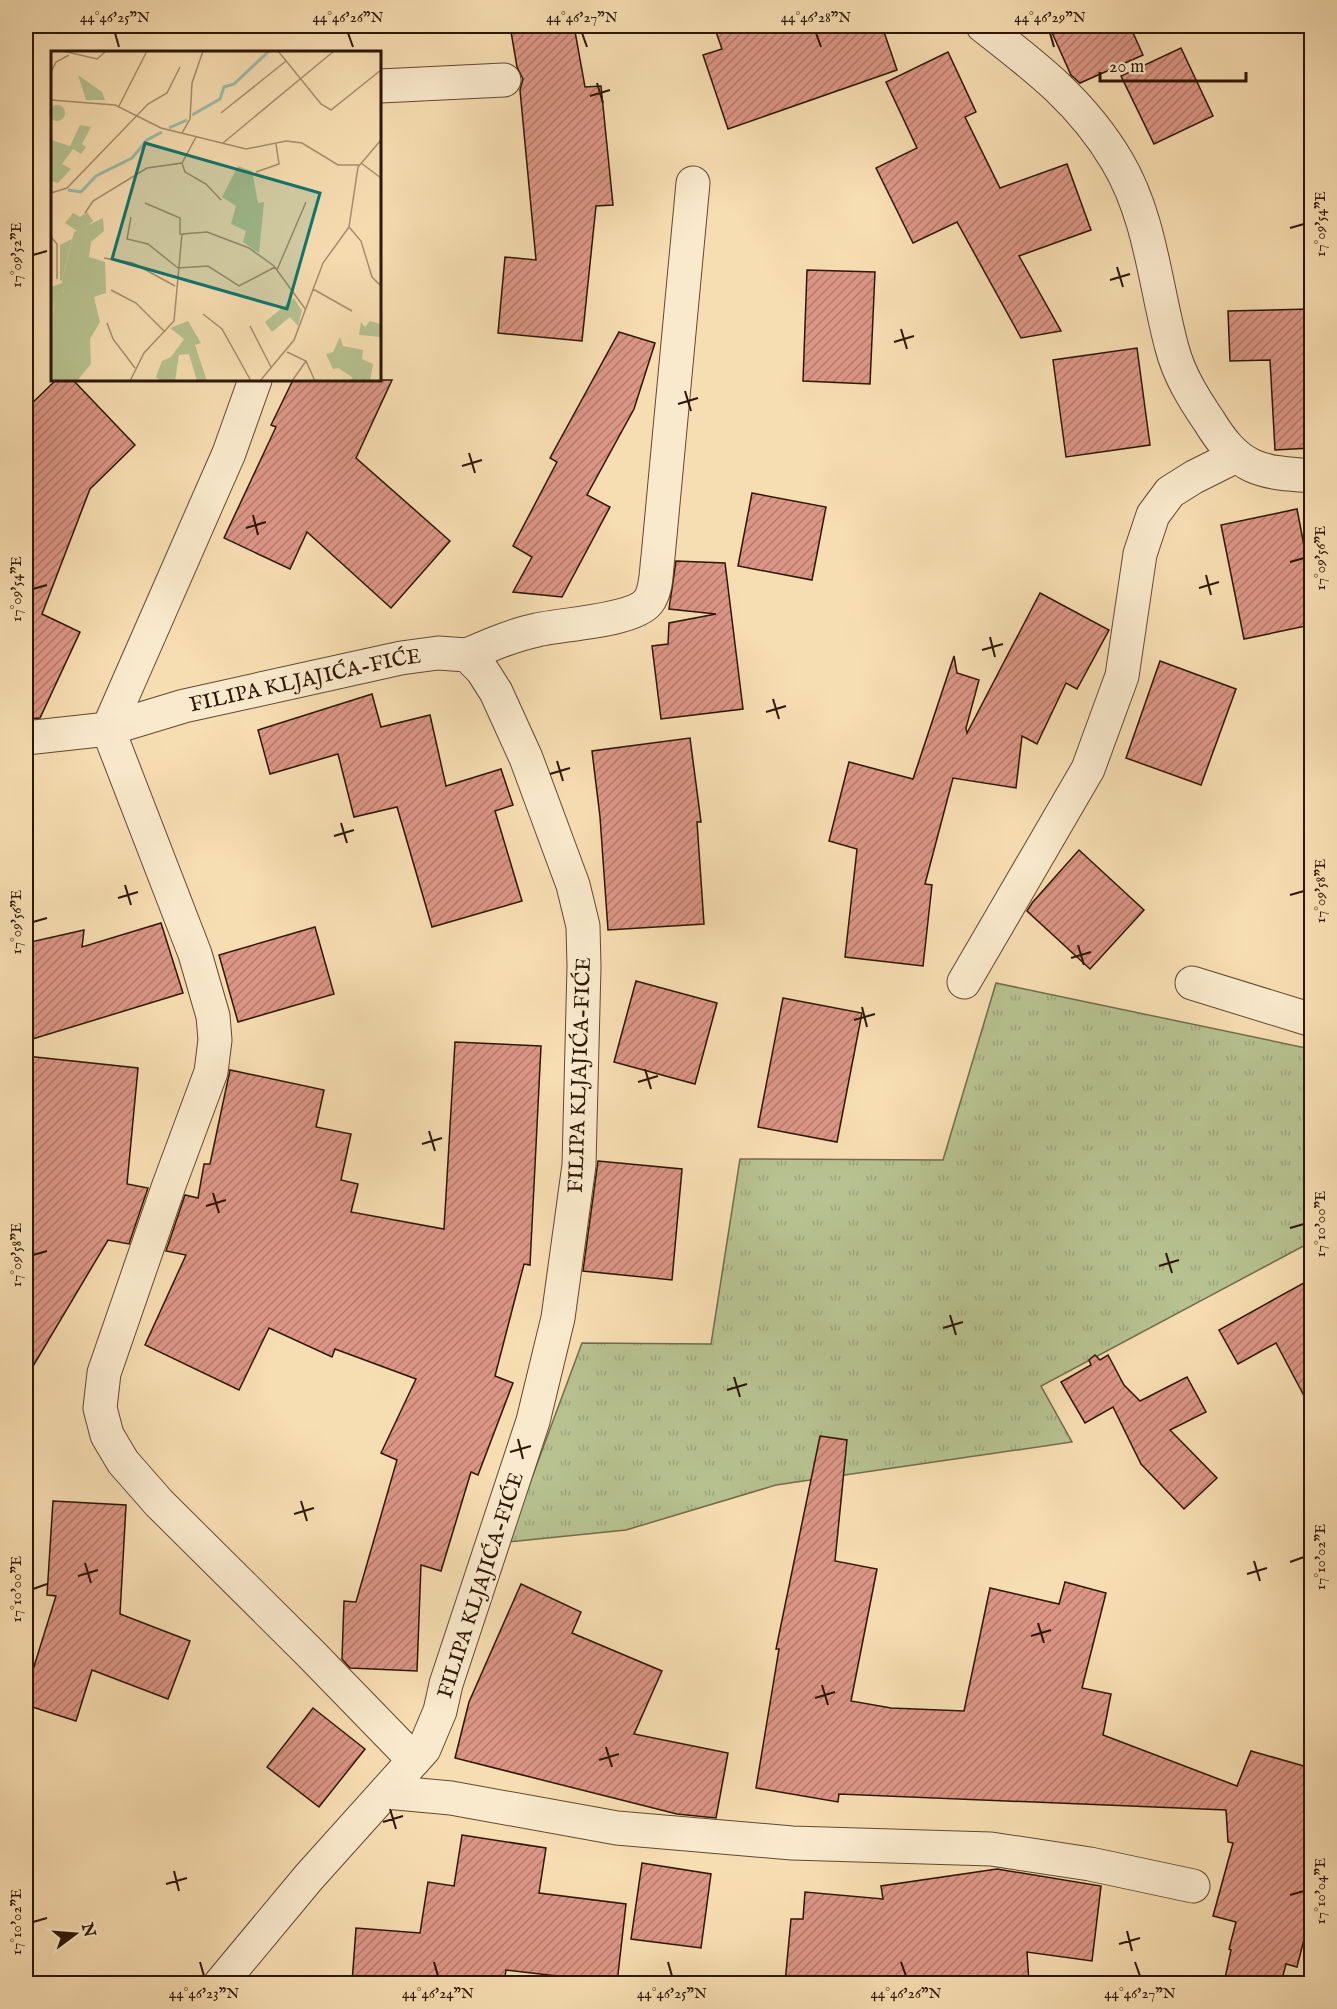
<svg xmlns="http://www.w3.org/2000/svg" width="1337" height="2009" font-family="'IM FELL English',serif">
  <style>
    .grass { fill: url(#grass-tufts); stroke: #726c4a; stroke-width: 1.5 }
    .building { fill: url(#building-hatch); stroke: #2d1603; stroke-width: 1.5 }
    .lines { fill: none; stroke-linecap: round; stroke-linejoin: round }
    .minor-casing { stroke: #60482f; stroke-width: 35 }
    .minor { stroke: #faeacd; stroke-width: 33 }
    .ticks { fill: none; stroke: #2d1603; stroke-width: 2 }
    .labels { text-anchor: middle; stroke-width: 5; stroke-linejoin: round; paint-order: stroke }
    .street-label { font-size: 21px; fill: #2d1603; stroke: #faeacd }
    .inset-river { fill: none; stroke: #9dbcaa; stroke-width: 3 }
    .inset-road { fill: none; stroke: #a68e6c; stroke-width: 1.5 }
    .view { fill: #0f766e; fill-opacity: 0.15; stroke: #0f766e; stroke-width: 3 }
    .inset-edge { fill: none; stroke: #2d1603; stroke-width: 3 }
    .neatline { fill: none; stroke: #2d1603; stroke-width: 2 }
    .ticks-label { font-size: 15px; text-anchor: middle; fill: #2d1603 }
  </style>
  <defs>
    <pattern id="grass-tufts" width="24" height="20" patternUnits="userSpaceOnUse" patternTransform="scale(1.5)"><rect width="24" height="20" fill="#b7c290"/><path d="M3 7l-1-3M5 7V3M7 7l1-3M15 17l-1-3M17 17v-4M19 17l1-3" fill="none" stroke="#9ea67b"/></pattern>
    <pattern id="building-hatch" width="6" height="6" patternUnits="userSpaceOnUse" patternTransform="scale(1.5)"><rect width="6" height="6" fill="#dc9686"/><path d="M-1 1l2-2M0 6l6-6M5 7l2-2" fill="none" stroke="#b3796b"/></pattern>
  </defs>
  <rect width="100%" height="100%" fill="#f7deb2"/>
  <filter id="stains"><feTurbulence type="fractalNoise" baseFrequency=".00333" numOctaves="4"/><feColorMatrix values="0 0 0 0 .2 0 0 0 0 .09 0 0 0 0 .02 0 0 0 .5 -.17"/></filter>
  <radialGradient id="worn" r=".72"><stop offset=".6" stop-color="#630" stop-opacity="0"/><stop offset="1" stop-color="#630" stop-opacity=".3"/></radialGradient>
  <!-- grass -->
  <path class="grass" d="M996,983L1311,1049V1242L1041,1386L1072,1442L776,1485L626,1530L508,1542L582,1343L711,1344L740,1159L943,1160Z"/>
  <!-- building -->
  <g class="building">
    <path d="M510,26H574L585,87L601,86L613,205L596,206L582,341L498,333L505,257L536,260L520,90L523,79L517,67Z"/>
    <path d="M714,26H882L897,70L728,129L703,55L722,49Z"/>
    <path d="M1049,26H1130L1143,55L1080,83L1071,75Z"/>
    <path d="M1181,48L1213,116L1154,144L1121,76Z"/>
    <path d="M948,52L976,112L965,117L1000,188L1067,164L1091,230L1019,256L1061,331L1021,338L957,222L913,243L876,168L917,148L886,82Z"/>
    <path d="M807,270L875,272L870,384L803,381Z"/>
    <path d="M1311,309V448L1275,450L1270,360L1230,361L1228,311Z"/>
    <path d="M619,332L655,343L634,409L587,495L610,507L562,597L513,592L532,557L513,546L557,462L550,458Z"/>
    <path d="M1137,348L1150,445L1066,457L1053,360Z"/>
    <path d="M56,380H73L135,445L90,489L42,614L80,632L40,718L26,719V409Z"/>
    <path d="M293,380H392L356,458L450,541L391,608L307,532L290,569L224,538L276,427L271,425Z"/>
    <path d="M752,493L826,507L812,580L738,566Z"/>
    <path d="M1297,509L1311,582V625L1244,639L1221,525Z"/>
    <path d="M676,561L725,563L743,709L661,719L652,646L668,644L669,623L716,614L669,609Z"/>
    <path d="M1040,593L1109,630L1077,689L1066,683L1037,744L1022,736L1016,788L953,778L925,884L932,885L923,966L845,957L857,849L829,841L849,762L913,779L954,656L957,673L979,680L966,728L967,733Z"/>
    <path d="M1160,661L1236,689L1201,785L1126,758Z"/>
    <path d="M372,694L381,727L430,715L446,786L501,769L513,805L495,811L522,901L432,927L397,807L354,817L338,754L270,774L258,730Z"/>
    <path d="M690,738L701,822H697L704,924L608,930L600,817L592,751Z"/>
    <path d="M1079,850L1144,910L1090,969L1027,911L1032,903Z"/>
    <path d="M161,923L183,993L26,1041V943L84,930L82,947Z"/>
    <path d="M315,927L334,994L238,1022L219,955Z"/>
    <path d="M636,981L717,1003L695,1084L614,1062Z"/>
    <path d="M783,998L862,1013L837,1142L758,1127Z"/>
    <path d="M455,1042L541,1046L530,1265L524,1264L495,1376L513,1383L478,1475L471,1472L441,1571L421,1565L417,1671L350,1668L342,1659L344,1601L356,1602L397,1460L381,1453L416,1379L335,1349L332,1357L269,1328L239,1390L145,1345L186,1255L166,1251L185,1195L198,1198L204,1164H210L230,1070L324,1090L316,1127L351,1134L341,1180L358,1184L351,1212L444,1229Z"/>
    <path d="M26,1056L138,1068L127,1184L148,1188L129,1244L108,1240L26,1378Z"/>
    <path d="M598,1161L682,1169L672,1280L583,1271Z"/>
    <path d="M1311,1279V1409L1276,1343L1238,1364L1219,1330Z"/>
    <path d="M1095,1355L1100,1360L1108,1355L1124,1385L1140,1401L1187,1377L1206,1412L1170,1430L1217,1478L1184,1509L1141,1464L1113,1407L1085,1423L1061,1382L1091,1365L1089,1360Z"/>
    <path d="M820,1436L847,1440L835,1561L877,1569L851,1701L891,1708L964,1711L990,1588L1059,1604L1065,1582L1106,1593L1082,1688L1111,1694L1103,1735L1237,1786L1251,1751L1311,1768V1912L1297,1967L1286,1964L1281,1983H1224L1231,1950L1229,1949L1236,1922L1213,1916L1233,1843L1228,1842L1226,1810L839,1794L838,1802L756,1788L779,1649H776Z"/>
    <path d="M53,1501L126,1505L120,1614L190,1641L168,1699L92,1670L76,1721L26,1705V1692L56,1596L47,1595Z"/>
    <path d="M521,1584L581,1612L572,1633L662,1671L634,1734L728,1753L716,1818L677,1814L455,1758L469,1702Z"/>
    <path d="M313,1708L365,1749L319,1807L267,1767Z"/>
    <path d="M462,1835L546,1848L539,1893L626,1904L617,1983L506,1970L504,1983H352L356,1928L420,1933L428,1882L454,1886Z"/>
    <path d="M642,1863L711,1874L701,1948L631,1939Z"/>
    <path d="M997,1869L1101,1886L1092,1961L1027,1952L1029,1983H785L791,1919H803L805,1892L883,1899L881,1886Z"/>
  </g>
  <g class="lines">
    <defs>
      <g id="minor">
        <path d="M983,26C1036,67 1082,102 1117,161C1151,218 1155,286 1172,348C1179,375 1194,399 1209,421C1220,439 1233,457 1253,466C1271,474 1292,474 1312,476"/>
        <path d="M380,86L504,80"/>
        <path d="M255,380L229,453L108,729L195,954L213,1016L215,1040L211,1072L169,1185L104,1373L100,1408L107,1435L123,1462L159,1503L311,1654L414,1760"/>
        <path d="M467,655C490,645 513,635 537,630C562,624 633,621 648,602C657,591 656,570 658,557L693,183"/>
        <path id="s1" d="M26,738L108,729L184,706L401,658L438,653L467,655L482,670L496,692L526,758L573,885L583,926L584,967L579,1165L558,1318L533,1421L446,1684L440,1711L424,1749L309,1877L220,1984"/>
        <path d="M964,982L1088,769L1122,676L1140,554L1153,515L1170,492L1194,477L1236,456"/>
        <path d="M1192,983L1312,1020"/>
        <path d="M386,1792L451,1798L617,1828L792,1843L991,1849L1090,1864L1193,1886"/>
      </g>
    </defs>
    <!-- minor casing -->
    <use href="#minor" class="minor-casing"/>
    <!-- minor -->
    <use href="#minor" class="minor"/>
  </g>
  <!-- ticks -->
  <path class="ticks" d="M115,33L119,47M348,33L353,47M582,33L587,47M816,33L821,47M1050,33L1054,47M597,83L603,103M590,96L610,90M1290,228L1304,224M33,255L47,251M1117,267L1123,287M1110,280L1130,274M901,329L907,349M894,342L914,336M685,391L691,411M678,404L698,398M469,453L475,473M462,466L482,460M253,515L258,535M246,528L266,522M1290,562L1304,558M1206,575L1211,595M1199,588L1219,582M33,589L47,585M990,637L995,657M982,650L1003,644M773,699L779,719M766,712L786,706M557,761L563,781M550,774L570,768M341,823L347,843M334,836L354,830M125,885L131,905M1290,895L1304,891M118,898L138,892M33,922L47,918M1078,945L1084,965M1071,958L1091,952M862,1007L867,1027M854,1020L875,1014M645,1069L651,1089M638,1082L658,1076M429,1131L435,1151M422,1144L442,1138M213,1193L219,1213M206,1206L226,1200M1290,1228L1304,1224M1166,1253L1172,1273M33,1255L47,1251M1159,1266L1179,1260M950,1315L956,1335M943,1328L963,1322M734,1377L740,1397M727,1390L747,1384M518,1439L523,1459M510,1452L531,1446M301,1501L307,1521M294,1514L314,1508M1254,1561L1260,1581M1290,1562L1304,1557M85,1563L91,1583M1247,1574L1267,1568M78,1576L98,1570M33,1589L47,1584M1038,1623L1044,1643M1031,1636L1051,1630M822,1685L828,1705M815,1698L835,1692M606,1747L612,1767M599,1760L619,1754M390,1809L396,1829M383,1822L403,1816M174,1871L179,1891M166,1884L187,1878M1290,1895L1304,1891M33,1922L47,1918M1127,1931L1132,1951M1119,1944L1140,1938M200,1962L204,1976M434,1962L438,1976M668,1962L672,1976M901,1962L906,1976M1135,1962L1140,1976"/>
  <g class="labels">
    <!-- street labels -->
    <g class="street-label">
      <text dy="7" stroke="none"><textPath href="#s1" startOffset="286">FILIPA KLJAJIĆA-FIĆE</textPath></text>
      <text transform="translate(579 1075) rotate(-88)" y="7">FILIPA KLJAJIĆA-FIĆE</text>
      <text transform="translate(480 1585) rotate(-72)" y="7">FILIPA KLJAJIĆA-FIĆE</text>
    </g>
  </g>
  <!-- overview -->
  <g transform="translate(51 51)">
    <rect width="330" height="330" fill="#f7deb2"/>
    <path d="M27,24L51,41L54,49H35ZM-2 62a8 8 0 1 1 16 0a8 8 0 1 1-16 0ZM29,74L40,76L31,93L35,96L30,103L22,98L11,113L20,118L7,132L0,130V89L19,95ZM187,115L201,120L207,152L213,151L208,202L192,191L195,180L180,173L185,155L171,146ZM36,161L42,170L29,182L14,172L22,162L29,166ZM21,188L11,229L9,230V194ZM12,232L13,239L3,253L1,272L7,324L5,330H0V236ZM243,247L251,260L247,275L239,266L221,281L214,271ZM137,270L150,292L144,294L156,330H146L138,303L128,304L124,330H110L105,326L111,310L120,306L133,288L119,277ZM319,270L330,273V286L308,284L310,271L314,276ZM289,286L292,295L312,299L311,308L322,313L319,330H300L301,326L287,317L282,318L275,303L282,301Z" fill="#b7c290"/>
    <path d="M52,167L53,180L40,191L38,206L54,211L55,242L43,246L49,271L39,288L40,313L26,330H5L1,273L4,248L13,240L11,229L23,181Z" fill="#b7c290"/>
    <path class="inset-river" d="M141,64L169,48L173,36L183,33L218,0M118,77L136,69M17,139L30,141L45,125L81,107L96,89L111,81"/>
    <path class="inset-road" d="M12,0L46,8L55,0M227,0L270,53L280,59L330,19M0,21L5,11L18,4M0,49L64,54L110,77L195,98L235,90L251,92L287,114H308M68,55L96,0M170,62L235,10M131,82L139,68L141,32L152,0M172,92L283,0M131,112L134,121L155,133L170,149M310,112L330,127M205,121L228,113L225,93M0,142L16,137L97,53L116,42L129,16M94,152L129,167V184M34,162L42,150L96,117L131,112L145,86M80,166L76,188L97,193L127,217L157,215L188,235L224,216M298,176L307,116L330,89M298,176L310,190L321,226L330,235M0,186L6,193V228M53,207L82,212L124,235M226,219L255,151M262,238L301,260M60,239L85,252L113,280M152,263L171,278L200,330M56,272L62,288L84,317M199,275L220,316M236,301L255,310L264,330M79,330L93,302L123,270L131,183L156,181L198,197L223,215L255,259M209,330L243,289L272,212L298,176M241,330L255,310"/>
    <path class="view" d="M94,92L269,142L236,258L61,208Z"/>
    <rect width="330" height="330" class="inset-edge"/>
  </g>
  <!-- margin -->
  <rect width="1337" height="2009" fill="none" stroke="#f7deb2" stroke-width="66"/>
  <!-- north arrow -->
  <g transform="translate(75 1934) rotate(74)" stroke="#faeacd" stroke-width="4.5" paint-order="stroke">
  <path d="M0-4.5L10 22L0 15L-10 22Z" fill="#2d1603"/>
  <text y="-9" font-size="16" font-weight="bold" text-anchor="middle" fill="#2d1603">N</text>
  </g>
  <!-- scale -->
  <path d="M1100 72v9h146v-9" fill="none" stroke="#2d1603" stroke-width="3"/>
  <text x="1109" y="72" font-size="18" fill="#2d1603" stroke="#faeacd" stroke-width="4.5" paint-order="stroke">20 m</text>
  <rect x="33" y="33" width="1271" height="1943" class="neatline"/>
  <g class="ticks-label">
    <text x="115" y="22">44°46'25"N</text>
    <text x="348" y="22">44°46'26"N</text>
    <text x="582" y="22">44°46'27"N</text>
    <text x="816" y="22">44°46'28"N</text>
    <text x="1050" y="22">44°46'29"N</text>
    <text transform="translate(1320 224) rotate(-90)" y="5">17°09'54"E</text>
    <text transform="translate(16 255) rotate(-90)" y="5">17°09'52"E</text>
    <text transform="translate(1320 558) rotate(-90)" y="5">17°09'56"E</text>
    <text transform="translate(16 589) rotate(-90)" y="5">17°09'54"E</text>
    <text transform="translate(1320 891) rotate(-90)" y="5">17°09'58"E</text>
    <text transform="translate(16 922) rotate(-90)" y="5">17°09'56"E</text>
    <text transform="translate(1320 1224) rotate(-90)" y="5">17°10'00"E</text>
    <text transform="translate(16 1255) rotate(-90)" y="5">17°09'58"E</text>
    <text transform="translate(1320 1557) rotate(-90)" y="5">17°10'02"E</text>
    <text transform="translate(16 1589) rotate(-90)" y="5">17°10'00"E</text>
    <text transform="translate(1320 1891) rotate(-90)" y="5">17°10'04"E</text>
    <text transform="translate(16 1922) rotate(-90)" y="5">17°10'02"E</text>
    <text x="204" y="1998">44°46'23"N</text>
    <text x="438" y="1998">44°46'24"N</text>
    <text x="672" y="1998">44°46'25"N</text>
    <text x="906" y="1998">44°46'26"N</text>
    <text x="1140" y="1998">44°46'27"N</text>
  </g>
  <rect width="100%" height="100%" filter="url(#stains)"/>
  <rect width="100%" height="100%" fill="url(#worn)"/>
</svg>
